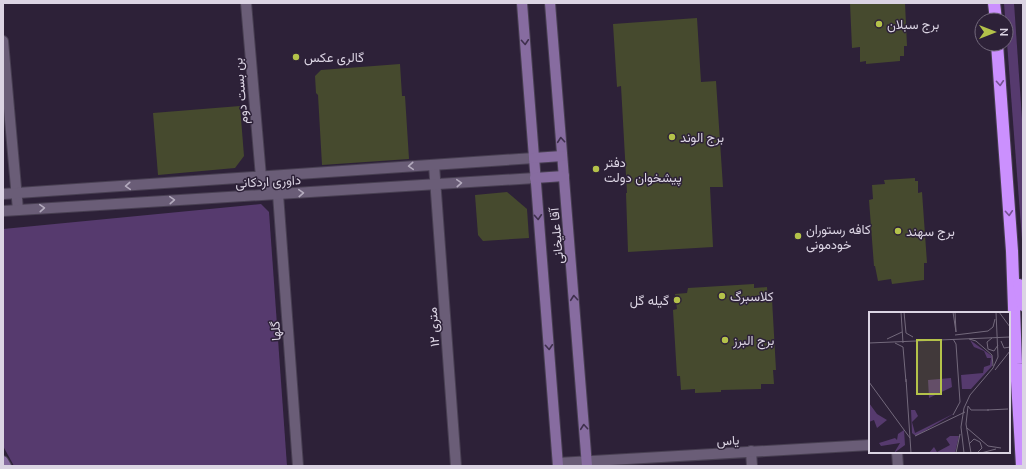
<svg xmlns="http://www.w3.org/2000/svg" width="1026" height="469" font-family="'Nunito Sans',Vazirmatn,sans-serif">
  <style>
    .green { fill: #563a6e }
    .building { fill: #464a2e }
    .lines { fill: none; stroke-linecap: round; stroke-linejoin: round }
    .street-casing { stroke: #483f52; stroke-width: 12 }
    .secondary-casing { stroke: #483f52; stroke-width: 12 }
    .highway-casing { stroke: #483f52; stroke-width: 14 }
    .street { stroke: #6a5d77; stroke-width: 10 }
    .secondary { stroke: #876ca0; stroke-width: 10 }
    .highway { stroke: #cb90fe; stroke-width: 12 }
    .oneway { stroke: #3f304d }
    .oneway2 { stroke: #745391 }
    .oneway3 { stroke: #b3aabd }
    .poi-dot { fill: #b4c24a; stroke: #2d2138; stroke-width: 1.5 }
    .labels { text-anchor: middle; stroke-width: 3; stroke-linejoin: round; paint-order: stroke }
    .poi-label { font-size: 13px; fill: #dbd4e3; stroke: #2d2138; text-anchor: start }
    .street-label { font-size: 13px; fill: #dbd4e3; stroke: #2d2138 }
    .inset-road { fill: none; stroke: #73697c; stroke-width: 1 }
    .view { fill: #b4c24a; fill-opacity: 0.15; stroke: #b4c24a; stroke-width: 2 }
    .inset-edge { fill: none; stroke: #dbd4e3; stroke-width: 2 }
  </style>
  <rect width="100%" height="100%" fill="#2d2138"/>
  <!-- green -->
  <g class="green">
    <path d="M1004,3H1014L1023,133V253Z"/>
    <path d="M261,204L269,212L287,466H14L3,446V229Z"/>
  </g>
  <!-- building -->
  <g class="building">
    <path d="M850,3H905L907,46H904V56H900V61L866,64V61L860,62V47L852,48Z"/>
    <path d="M697,18L701,82L716,81L723,187H710L713,247L628,252L626,193H627L621,86L617,87L613,24Z"/>
    <path d="M400,64L402,96H405L409,159L322,165L318,95L316,93L315,76L321,70Z"/>
    <path d="M240,106L244,156L235,168L158,175L153,113Z"/>
    <path d="M915,178V181H918V193L922,192L927,263H924V280L892,284L891,279L878,281L875,266H874L869,200L873,199L872,185L885,184L884,180Z"/>
    <path d="M507,192L527,209L529,238L483,241L478,235L475,195Z"/>
    <path d="M754,284V288L767,287L768,300L772,299L776,370H773L774,384H761V389L721,390V392L695,393V389L681,390L680,376H677L673,310L677,309L675,294L687,293L688,288Z"/>
  </g>
  <g class="lines">
    <defs>
      <g id="street">
        <path d="M246,3L261,177L278,194L298,466"/>
        <path d="M3,41L18,210"/>
        <path d="M434,165L456,466"/>
        <path d="M3,194L534,158"/>
        <path d="M3,211L535,178"/>
        <path d="M751,451L752,466"/>
        <path d="M897,452L898,466"/>
        <path d="M558,463L870,445"/>
      </g>
      <g id="secondary">
        <path d="M522,3L558,466"/>
        <path d="M550,3L587,466"/>
        <path d="M534,158L562,156"/>
        <path d="M535,178L564,176"/>
        <path d="M3,461L6,466"/>
      </g>
      <g id="highway">
        <path d="M994,3L996,20"/>
        <path d="M997,44L1012,251L1016,364L1022,466"/>
        <path d="M1019,285L1023,305"/>
      </g>
    </defs>
    <!-- street casing -->
    <use href="#street" class="street-casing"/>
    <!-- secondary casing -->
    <use href="#secondary" class="secondary-casing"/>
    <!-- highway casing -->
    <use href="#highway" class="highway-casing"/>
    <!-- street -->
    <use href="#street" class="street"/>
    <!-- secondary -->
    <use href="#secondary" class="secondary"/>
    <!-- highway -->
    <use href="#highway" class="highway"/>
  </g>
  <!-- one-way arrows -->
  <defs><path id="oneway-chevron" d="M-2-3.5L2.5 0L-2 3.5" fill="none" stroke-width="1.6" stroke-linecap="round" stroke-linejoin="round"/></defs>
  <g class="oneway">
    <use href="#oneway-chevron" transform="translate(525 42) rotate(86)"/>
    <use href="#oneway-chevron" transform="translate(561 140) rotate(-95)"/>
    <use href="#oneway-chevron" transform="translate(538 217) rotate(86)"/>
    <use href="#oneway-chevron" transform="translate(574 298) rotate(-95)"/>
    <use href="#oneway-chevron" transform="translate(549 347) rotate(86)"/>
    <use href="#oneway-chevron" transform="translate(584 427) rotate(-95)"/>
  </g>
  <g class="oneway2">
    <use href="#oneway-chevron" transform="translate(1000 83) rotate(86)"/>
    <use href="#oneway-chevron" transform="translate(1009 213) rotate(86)"/>
  </g>
  <g class="oneway3">
    <use href="#oneway-chevron" transform="translate(411 166) rotate(176)"/>
    <use href="#oneway-chevron" transform="translate(459 183) rotate(-4)"/>
    <use href="#oneway-chevron" transform="translate(128 186) rotate(176)"/>
    <use href="#oneway-chevron" transform="translate(301 193) rotate(-3)"/>
    <use href="#oneway-chevron" transform="translate(172 200) rotate(-4)"/>
    <use href="#oneway-chevron" transform="translate(42 208) rotate(-4)"/>
  </g>
  <!-- markers -->
  <g class="poi-dot">
    <circle cx="879" cy="24" r="4"/>
    <circle cx="296" cy="57" r="4"/>
    <circle cx="672" cy="137" r="4"/>
    <circle cx="596" cy="169" r="4"/>
    <circle cx="898" cy="231" r="4"/>
    <circle cx="798" cy="236" r="4"/>
    <circle cx="722" cy="296" r="4"/>
    <circle cx="677" cy="300" r="4"/>
    <circle cx="725" cy="340" r="4"/>
  </g>
  <g class="labels">
    <!-- poi labels -->
    <g class="poi-label">
      <text x="887" y="29">برج سبلان</text>
      <text x="304" y="62">گالری عکس</text>
      <text x="680" y="142">برج الوند</text>
      <text x="604" y="167">دفتر<tspan x="604" dy="15">پیشخوان دولت</tspan></text>
      <text x="806" y="234">کافه رستوران<tspan x="806" dy="15">خودمونی</tspan></text>
      <text x="906" y="236">برج سهند</text>
      <text x="730" y="301">کلاسبرگ</text>
      <text x="669" y="305" text-anchor="end">گیله گل</text>
      <text x="733" y="345">برج البرز</text>
    </g>
    <!-- street labels -->
    <g class="street-label">
      <text transform="translate(240 91) rotate(-95)" y="5">بن بست دوم</text>
      <text transform="translate(268 181) rotate(-3)" y="5">داوری اردکانی</text>
      <text transform="translate(556 236) rotate(-95)" y="5">آقا علیخانی</text>
      <text transform="translate(433 327) rotate(-94)" y="5">۱۲ متری</text>
      <text transform="translate(275 331) rotate(-94)" y="5">گلها</text>
      <text transform="translate(728 440) rotate(-3)" y="5">یاس</text>
    </g>
  </g>
  <!-- overview -->
  <g transform="translate(869 312)">
    <rect width="141" height="141" fill="#2d2138"/>
    <path d="M101,28L123,44V54L102,77H93L92,63L114,61L115,55L121,53L122,46H118L115,39L105,35ZM82,66L83,75L60,86L59,68ZM0,91L8,102L18,108L8,116L5,108L0,110ZM42,98H46L49,104L43,110L46,121L86,101L47,124L43,121ZM35,118L36,133L25,141L31,131L12,134L10,131L26,126L28,128L29,122ZM81,124H90L86,141H60L65,135L68,140L81,133L77,127Z" fill="#563a6e"/>
    <path class="inset-road" d="M32,0L34,31M35,0L37,21L44,25M84,0L87,20L86,0M130,0L141,15M86,23L119,19L124,15L126,7M123,26L118,30L119,37L125,39L129,33M18,27L33,20M84,27L87,32L91,90L84,103M100,27L107,29L123,43L124,54M132,29L135,36L141,35M0,31L141,25M26,31L34,35L37,70M126,58L141,39M37,67L42,141M0,70L41,126M99,94L97,112L102,141M99,94L102,98H120M118,98L139,97M98,116L119,134L132,136M46,124L96,100M100,132L105,127L111,130L113,136L108,141M87,141L91,122M95,141L92,115L95,96L101,83L124,56L129,45L127,0M112,141L127,137M141,141V67"/>
    <path class="view" d="M48,28H72V82H48Z"/>
    <rect width="141" height="141" class="inset-edge"/>
  </g>
  <!-- border -->
  <rect width="1026" height="469" fill="none" stroke="#dbd4e3" stroke-width="8"/>
  <!-- north arrow -->
  <g transform="translate(994 32) rotate(90)"><circle r="19" fill="#2d2138" stroke="#73697c"/>
  <path d="M0-3L7 15L0 10L-7 15Z" fill="#b4c24a"/>
  <text y="-6" font-size="11" font-weight="bold" text-anchor="middle" fill="#dbd4e3">N</text>
  </g>
</svg>
